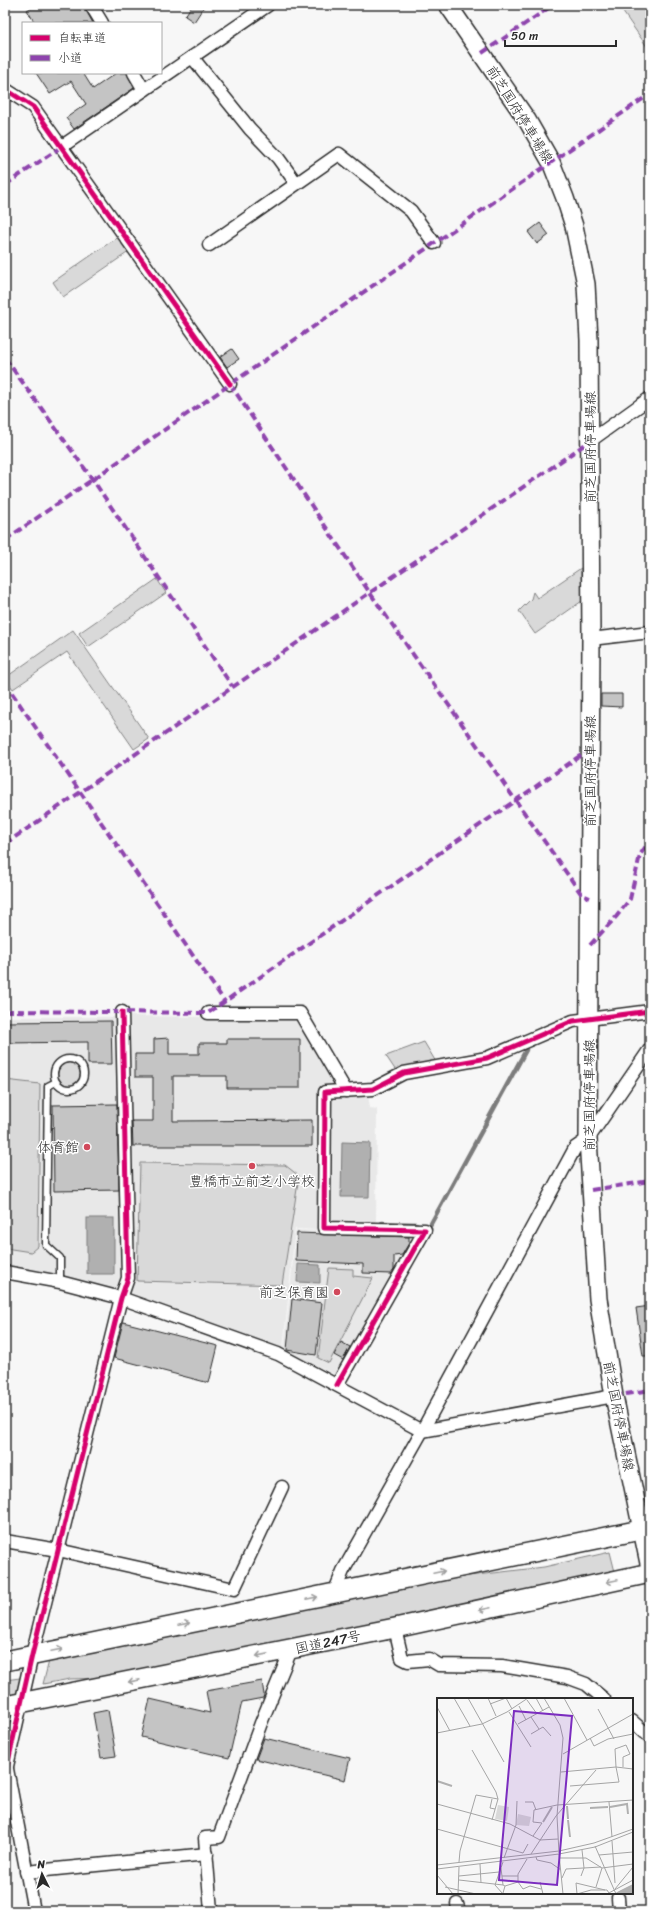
<svg xmlns="http://www.w3.org/2000/svg" width="655" height="1916" font-family="Sriracha,'Klee One',sans-serif">
  <style>
    .built { fill: #e8e8e8 }
    .green { fill: #d9d9d9; stroke: #828282 }
    .water { fill: #b0b0b0; stroke: #7b7b7b }
    .lines { fill: none; stroke-linecap: round; stroke-linejoin: round }
    .stream { stroke: #7b7b7b; stroke-width: 4.5 }
    .building { fill: #c4c4c4; stroke: #2b2b2b }
    .service-casing { stroke: #2b2b2b; stroke-width: 9 }
    .minor-casing { stroke: #2b2b2b; stroke-width: 15 }
    .secondary-casing { stroke: #2b2b2b; stroke-width: 20 }
    .trunk-casing { stroke: #2b2b2b; stroke-width: 22 }
    .service { stroke: #fff; stroke-width: 6 }
    .minor { stroke: #fff; stroke-width: 12 }
    .secondary { stroke: #fff; stroke-width: 17 }
    .trunk { stroke: #fff; stroke-width: 19 }
    .quiet { stroke: #8e44ad; stroke-width: 4; stroke-dasharray: 8 4; stroke-linecap: butt }
    .cycleway-casing { stroke: #fff; stroke-width: 8 }
    .cycleway { stroke: #d6006c; stroke-width: 5 }
    .oneway { stroke: #a0a0a0 }
    .poi-dot { fill: #d1495b; stroke: #fff; stroke-width: 1.5 }
    .labels { text-anchor: middle; stroke-width: 3; stroke-linejoin: round; paint-order: stroke }
    .street-label { font-size: 14px; fill: #2b2b2b; stroke: #fff }
    .poi-label { font-size: 14px; fill: #2b2b2b; stroke: #fff; text-anchor: end }
    .inset-river { fill: none; stroke: #b0b0b0; stroke-width: 2 }
    .inset-road { fill: none; stroke: #a5a5a5; stroke-width: 1 }
    .view { fill: #7b2cbf; fill-opacity: 0.15; stroke: #7b2cbf; stroke-width: 2 }
    .inset-edge { fill: none; stroke: #2b2b2b; stroke-width: 2 }
  </style>
  <rect width="100%" height="100%" fill="#f7f7f7"/>
  <filter id="ink" filterUnits="userSpaceOnUse"><feTurbulence type="fractalNoise" baseFrequency=".025" numOctaves="2"/><feDisplacementMap in="SourceGraphic" scale="8" xChannelSelector="R" yChannelSelector="G"/><feConvolveMatrix kernelMatrix="1 2 1 2 8 2 1 2 1" color-interpolation-filters="sRGB"/></filter>
  <g filter="url(#ink)">
    <!-- built -->
    <g class="built">
      <path d="M126,1016L300,1018L344,1094H368L370,1108L377,1109L376,1225L320,1230L295,1229L283,1349L127,1294Z"/>
      <path d="M5,1017H118L121,1275L119,1292L5,1267Z"/>
      <path d="M296,1230L418,1234L336,1375L284,1350Z"/>
    </g>
    <!-- green -->
    <g class="green">
      <path d="M618,5H646L650,11V51Z"/>
      <path d="M119,236L130,251L63,297L53,282Z"/>
      <path d="M581,568L582,601L535,634L519,611L531,599L533,592L537,598Z"/>
      <path d="M157,579L166,593L88,647L79,633Z"/>
      <path d="M73,630L149,739L134,749L67,652L13,689L5,678Z"/>
      <path d="M424,1042L436,1062L396,1071L386,1056Z"/>
      <circle cx="69" cy="1074" r="12"/>
      <path d="M5,1080L40,1084L38,1246L31,1252L5,1248Z"/>
      <path d="M140,1163L285,1165L299,1176L282,1285L137,1281Z"/>
      <path d="M329,1268L353,1269V1276L373,1278L329,1363L318,1358Z"/>
      <path d="M610,1552L615,1572L504,1597L102,1678L70,1679L43,1684L49,1661L460,1577L544,1567Z"/>
      <path d="M20,1678L21,1685L16,1697L5,1700V1680Z"/>
    </g>
    <!-- water -->
    <g class="water">
      <path d="M342,1142L370,1143L369,1197H341Z"/>
      <rect x="87" y="1218" width="27" height="56"/>
      <path d="M298,1264L320,1265V1283L297,1282Z"/>
    </g>
    <g class="lines">
      <!-- stream -->
      <g class="stream">
        <path d="M382,1223L416,1224"/>
        <path d="M426,1227L428,1229L526,1050"/>
      </g>
    </g>
    <!-- building -->
    <g class="building">
      <path d="M36,5H83L93,23H35L27,10Z"/>
      <path d="M192,5H205L194,22L185,16Z"/>
      <path d="M36,73H83L93,89L116,73H127L134,88L74,129L66,118L86,104L71,81L50,94Z"/>
      <path d="M540,223L549,235L537,244L528,232Z"/>
      <path d="M232,349L239,359L227,367L220,357Z"/>
      <path d="M601,694H622V707L601,706Z"/>
      <path d="M111,1021L112,1064H88V1042L5,1043V1022Z"/>
      <path d="M169,1038V1054H199V1043H227V1039H300V1088H227V1076H173V1121L312,1120V1146H133L132,1121H153V1077H135V1054H154V1039Z"/>
      <path d="M117,1104L119,1190L54,1191L53,1105Z"/>
      <path d="M297,1233L409,1237V1243L402,1255L394,1256V1270L391,1274L363,1273V1264L296,1261Z"/>
      <path d="M292,1299L322,1303L316,1355L287,1350Z"/>
      <path d="M650,1306V1356H643L636,1308Z"/>
      <path d="M123,1322L218,1346L209,1383L114,1358Z"/>
      <path d="M341,1342L350,1347L343,1360L334,1355Z"/>
      <path d="M262,1681L264,1695L263,1698L242,1702L229,1758L141,1737L150,1699L210,1713L206,1691Z"/>
      <path d="M108,1710L116,1756L101,1758L93,1713Z"/>
      <path d="M264,1738L350,1758L345,1780L256,1759Z"/>
    </g>
    <g class="lines">
      <defs>
        <g id="service">
          <circle cx="69" cy="1074" r="15"/>
          <path d="M56,1082L48,1086L46,1245L60,1258V1282"/>
        </g>
        <g id="minor">
          <path d="M91,5L102,23"/>
          <path d="M192,57L250,129L278,158L296,183"/>
          <path d="M134,73L144,90"/>
          <path d="M5,89L33,107L230,384"/>
          <path d="M61,147L268,5"/>
          <path d="M209,245L339,154L411,211L434,243"/>
          <path d="M590,441L650,398"/>
          <path d="M591,639L650,632"/>
          <path d="M208,1013H300L346,1091"/>
          <path d="M5,1272L60,1282L121,1298L278,1354L422,1431L614,1396"/>
          <path d="M337,1385L425,1230L324,1228L325,1092L373,1089L404,1073L487,1058L573,1021L650,1011"/>
          <path d="M5,1541L58,1550L234,1589L282,1487"/>
          <path d="M334,1593L343,1571L422,1431L575,1148L588,1139L650,1049"/>
          <path d="M395,1628L402,1658L408,1661L429,1659L439,1665L502,1666L567,1677L586,1684L604,1699"/>
          <path d="M632,1721L650,1737"/>
          <path d="M7,1769L34,1911"/>
          <path d="M5,1775L32,1655L121,1298L128,1278L122,1012"/>
          <path d="M26,1872L207,1854"/>
          <path d="M618,1898L619,1911"/>
          <path d="M457,1904L459,1911"/>
          <path d="M211,1911L205,1838L219,1837L261,1723L291,1650"/>
        </g>
        <path id="secondary" d="M448,5L527,120L551,162L565,198L574,226L586,284L589,340L591,639L588,1139L598,1299L614,1396L650,1568"/>
        <g id="trunk">
          <path d="M5,1661L650,1528"/>
          <path d="M5,1706L395,1628L650,1573"/>
        </g>
      </defs>
      <!-- service casing -->
      <use href="#service" class="service-casing"/>
      <!-- minor casing -->
      <use href="#minor" class="minor-casing"/>
      <!-- secondary casing -->
      <use href="#secondary" class="secondary-casing"/>
      <!-- trunk casing -->
      <use href="#trunk" class="trunk-casing"/>
      <!-- service -->
      <use href="#service" class="service"/>
      <!-- minor -->
      <use href="#minor" class="minor"/>
      <!-- secondary -->
      <use href="#secondary" class="secondary"/>
      <!-- trunk -->
      <use href="#trunk" class="trunk"/>
      <!-- quiet -->
      <g class="quiet">
        <path d="M482,53L553,5"/>
        <path d="M5,185L61,147"/>
        <path d="M5,358L93,480L232,686"/>
        <path d="M230,384L370,593L582,895L590,898"/>
        <path d="M5,540L650,94"/>
        <path d="M5,683L225,1002"/>
        <path d="M5,844L590,441"/>
        <path d="M590,945L616,917L630,899L640,855L650,840"/>
        <path d="M5,1011L208,1013L590,749"/>
        <path d="M591,1190L650,1181"/>
        <path d="M614,1396L650,1390"/>
      </g>
      <defs>
        <g id="cycleway">
          <path d="M5,89L33,107L230,384"/>
          <path d="M337,1385L425,1230L324,1228L325,1092L373,1089L404,1073L487,1058L573,1021L650,1011"/>
          <path d="M5,1775L32,1655L121,1298L128,1278L122,1012"/>
        </g>
      </defs>
      <!-- cycleway casing -->
      <use href="#cycleway" class="cycleway-casing"/>
      <!-- cycleway -->
      <use href="#cycleway" class="cycleway"/>
    </g>
    <!-- one-way arrows -->
    <defs><path id="oneway-shaft" d="M-6 0H5M1.5-3L5.5 0L1.5 3" fill="none" stroke-width="1.6" stroke-linecap="round" stroke-linejoin="round"/></defs>
    <g class="oneway">
      <use href="#oneway-shaft" transform="translate(439 1572) rotate(-12)"/>
      <use href="#oneway-shaft" transform="translate(612 1581) rotate(168)"/>
      <use href="#oneway-shaft" transform="translate(312 1598) rotate(-12)"/>
      <use href="#oneway-shaft" transform="translate(485 1609) rotate(168)"/>
      <use href="#oneway-shaft" transform="translate(184 1624) rotate(-12)"/>
      <use href="#oneway-shaft" transform="translate(57 1650) rotate(-12)"/>
      <use href="#oneway-shaft" transform="translate(262 1655) rotate(169)"/>
      <use href="#oneway-shaft" transform="translate(134 1681) rotate(169)"/>
    </g>
  </g>
  <!-- markers -->
  <g class="poi-dot">
    <circle cx="87" cy="1147" r="4"/>
    <circle cx="252" cy="1166" r="4"/>
    <circle cx="337" cy="1292" r="4"/>
  </g>
  <g class="labels">
    <!-- street labels -->
    <g class="street-label">
      <text transform="translate(520 114) rotate(58)" y="5">前芝国府停車場線</text>
      <text transform="translate(590 447) rotate(-90)" y="5">前芝国府停車場線</text>
      <text transform="translate(590 771) rotate(-90)" y="5">前芝国府停車場線</text>
      <text transform="translate(589 1095) rotate(-90)" y="5">前芝国府停車場線</text>
      <text transform="translate(619 1416) rotate(79)" y="5">前芝国府停車場線</text>
      <text transform="translate(328 1642) rotate(-12)" y="5">国道247号</text>
    </g>
    <!-- poi labels -->
    <g class="poi-label">
      <text x="79" y="1152">体育館</text>
      <text x="252" y="1186" text-anchor="middle">豊橋市立前芝小学校</text>
      <text x="329" y="1297">前芝保育園</text>
    </g>
  </g>
  <!-- overview -->
  <g transform="translate(437 1698)">
    <rect width="196" height="196" fill="#f7f7f7"/>
    <path d="M61,107L72,109L70,123L58,121ZM81,116L94,119L92,128L79,127Z" fill="#d9d9d9"/>
    <path d="M196,186V196H177L182,193Z" fill="#b0b0b0"/>
    <path class="inset-river" d="M0,83L15,88M130,108L131,121M173,109L190,106L191,116M153,110L171,109M131,122L133,139M106,124L115,109"/>
    <path class="inset-road" d="M17,0L33,28M31,0L67,64M51,0L59,18M69,0L75,11M99,0L106,13M107,0L123,27L126,40L120,118L122,155M127,0L150,42M90,2L100,16M53,6L69,0M82,8L89,22M0,9L13,33M161,11L177,41M72,14L94,49M94,19L102,31M81,26L112,9M0,35L45,26L70,14L91,0M94,36L106,29L114,38M153,40L157,48L171,41L196,36M35,52L59,94L61,101L55,122M126,56L196,16M124,74L179,69L178,51L189,47L193,56L186,59V69M133,88L182,84L179,69L196,71M55,101L53,110L58,111M88,104H96L99,112M172,104L175,139M0,106L73,126L103,142L121,141M0,131L86,155L91,146M96,138L105,125L96,124L97,112L120,107L196,102M175,143L178,185M158,148L179,196M94,156L119,118L159,72M122,156L126,196M162,157L196,154M99,159L100,162L114,165L124,172M67,160L79,127L80,103M123,160H149L165,170L196,166M90,161L81,176V184L86,191L93,188L104,191M22,164L23,153L39,97L61,101M66,164L58,187L66,196M43,166L44,185M0,167L122,153L157,145L196,131M64,170L66,187L68,188L66,195M0,171L122,156L158,149L196,134M0,177L16,196M22,178L62,174M65,178H81M144,178L147,170L145,152M125,180L129,171L164,169M22,182L66,187M103,184L106,196M68,188L81,184M8,189L39,196M159,189L165,170M178,191L196,169M21,196L22,169M140,196L139,185L168,192M140,196L154,192H170L172,195M170,196L196,182"/>
    <path class="view" d="M77,13L135,18L120,187L62,182Z"/>
    <rect width="196" height="196" class="inset-edge"/>
  </g>
  <!-- margin -->
  <rect width="655" height="1916" fill="none" stroke="#fff" stroke-width="20"/>
  <rect x="10" y="10" width="635" height="1896" fill="none" stroke="#2b2b2b" stroke-width="1.5" filter="url(#ink)"/>
  <!-- legend -->
  <rect x="22" y="22" width="140" height="52" fill="#ffffff" stroke="#aaaaaa"/>
  <rect x="30" y="35" width="20" height="6" fill="#d6006c" stroke="#aaaaaa"/>
  <text x="58" y="42" font-size="12" fill="#2b2b2b">自転車道</text>
  <rect x="30" y="55" width="20" height="6" fill="#8e44ad" stroke="#aaaaaa"/>
  <text x="58" y="62" font-size="12" fill="#2b2b2b">小道</text>
  <!-- north arrow -->
  <g transform="translate(42 1874) rotate(355)" stroke="#ffffff" stroke-width="3" paint-order="stroke">
  <path d="M0-3L7 15L0 10L-7 15Z" fill="#2b2b2b"/>
  <text y="-6" font-size="11" font-weight="bold" text-anchor="middle" fill="#2b2b2b">N</text>
  </g>
  <!-- scale -->
  <path d="M505 40v6h111v-6" fill="none" stroke="#2b2b2b" stroke-width="2"/>
  <text x="511" y="40" font-size="12" fill="#2b2b2b" stroke="#ffffff" stroke-width="3" paint-order="stroke">50 m</text>
</svg>
